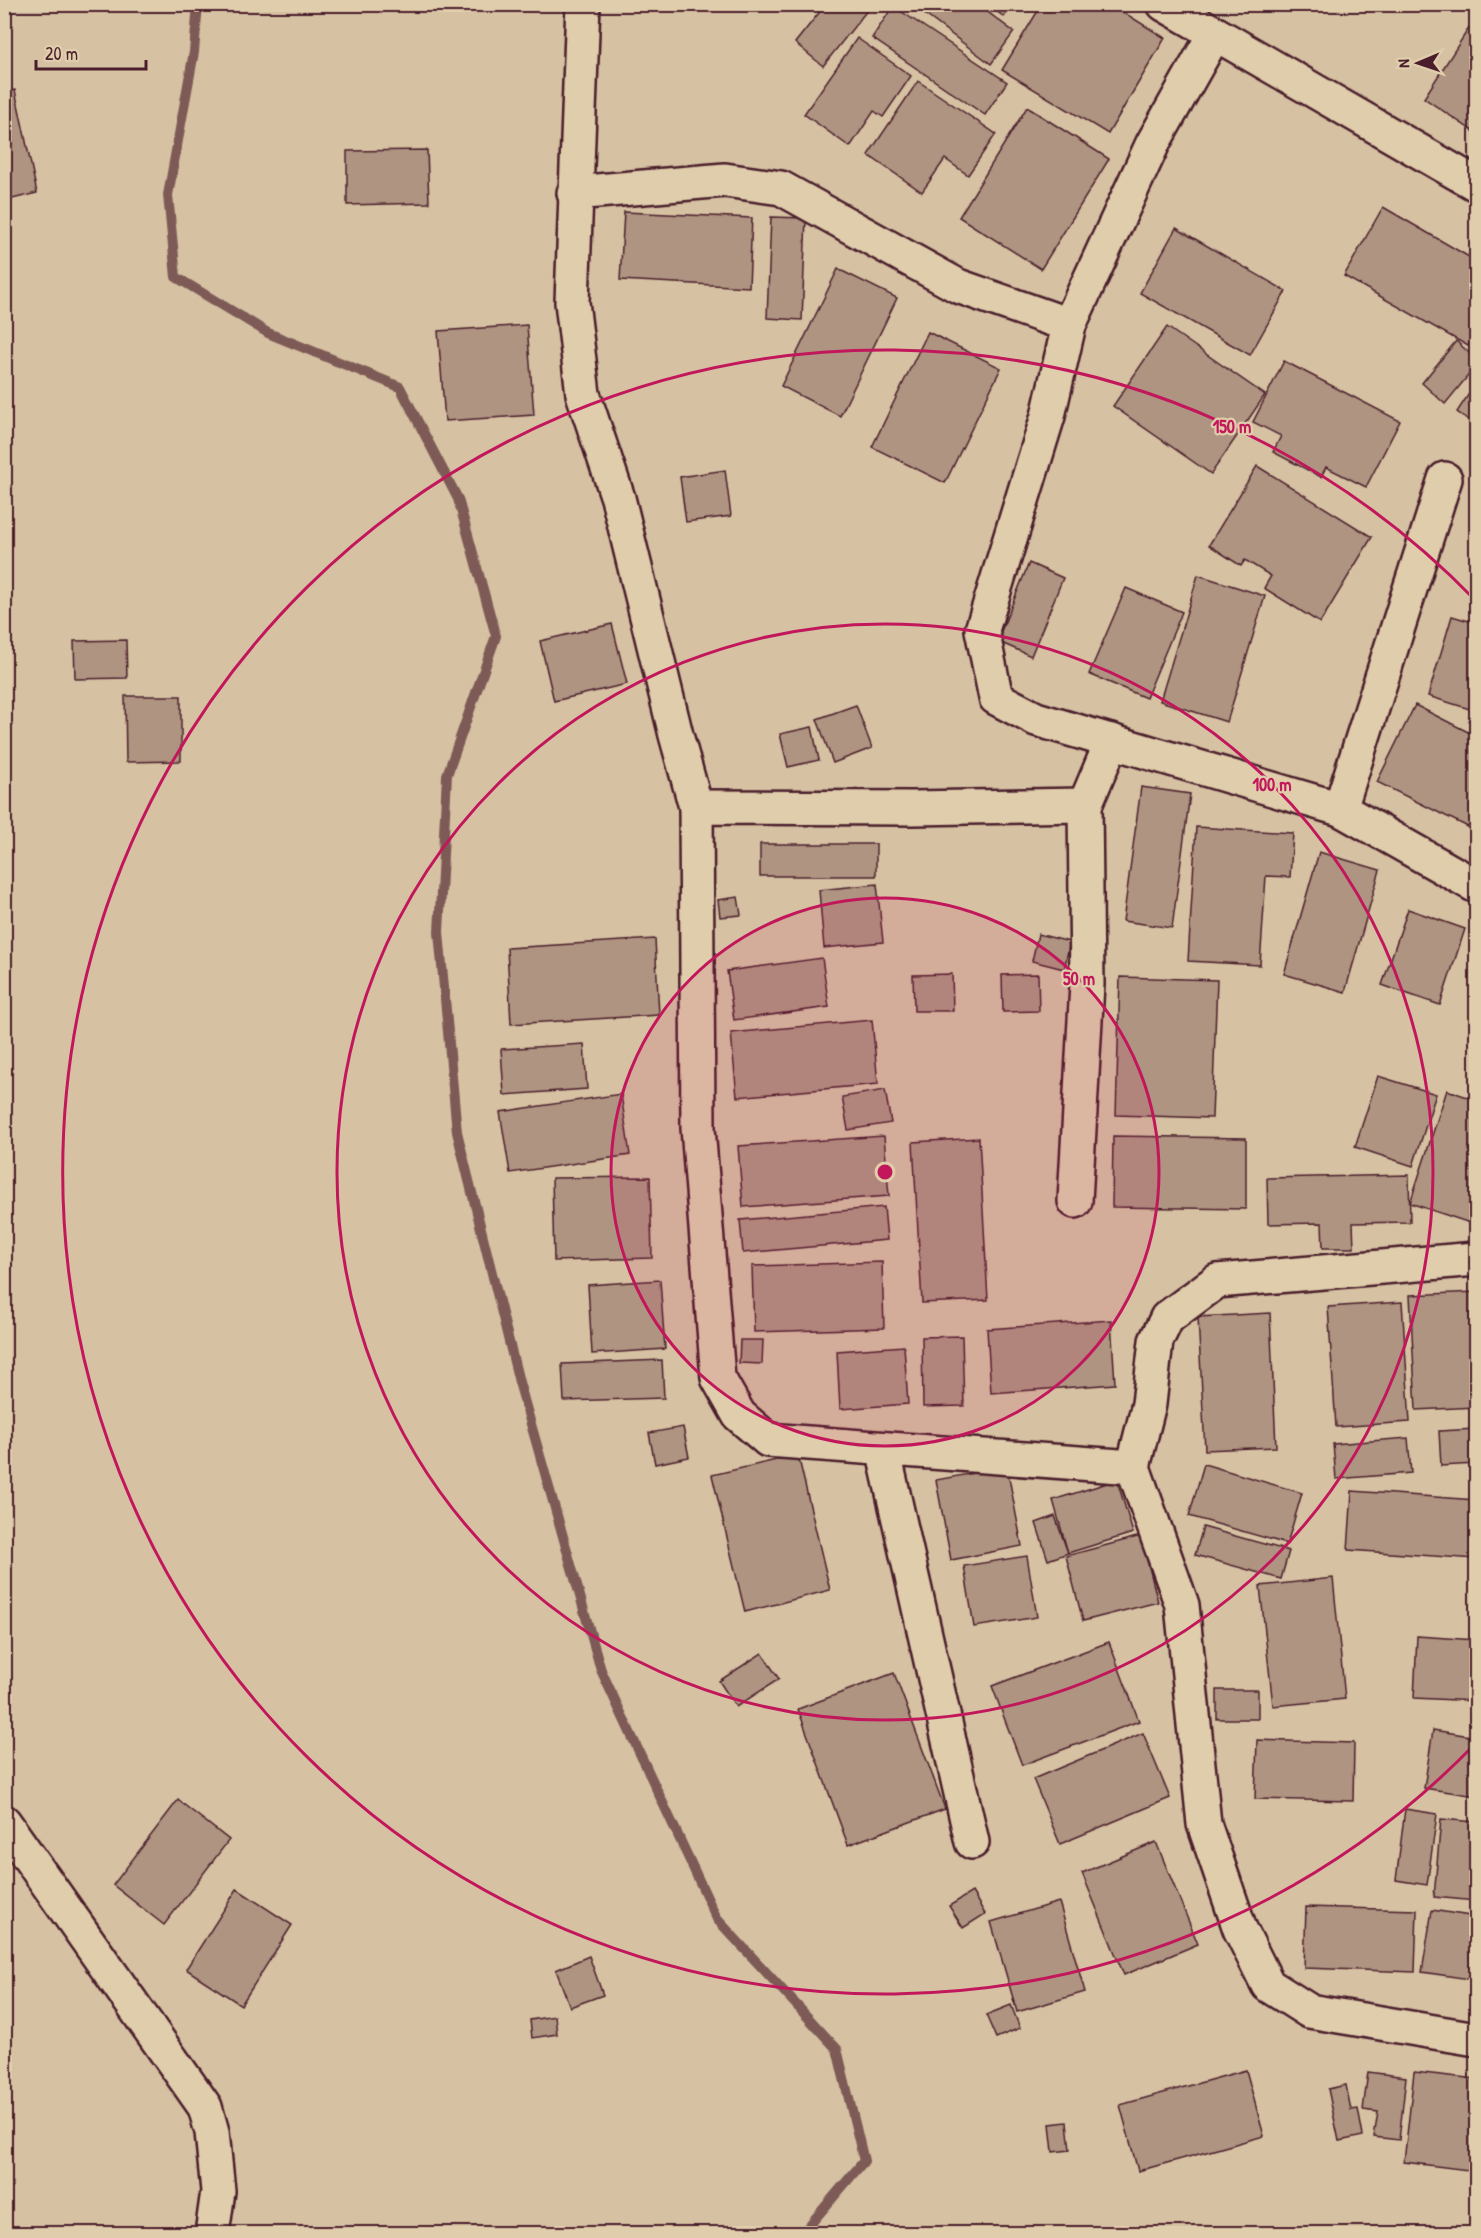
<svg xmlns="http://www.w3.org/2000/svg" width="1481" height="2238" font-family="'Patrick Hand',sans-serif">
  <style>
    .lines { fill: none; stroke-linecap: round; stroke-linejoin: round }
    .stream { stroke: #7d5a57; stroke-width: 10 }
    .building { fill: #af9481; stroke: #4a1f2b; stroke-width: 1.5 }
    .street-casing { stroke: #4a1f2b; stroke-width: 38 }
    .street { stroke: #dfcdab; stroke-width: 33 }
    .ring { fill: none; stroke: #c2185b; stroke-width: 3 }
    .centre { fill: #c2185b; stroke: #dfcdab; stroke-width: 3 }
    .ring-label { font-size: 18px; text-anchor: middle; font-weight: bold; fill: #c2185b; stroke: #dfcdab; stroke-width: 4.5; stroke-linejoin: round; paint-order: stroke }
  </style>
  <rect width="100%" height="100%" fill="#d6c2a3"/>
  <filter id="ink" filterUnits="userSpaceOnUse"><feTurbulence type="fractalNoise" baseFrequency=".0167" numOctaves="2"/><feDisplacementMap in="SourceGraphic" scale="12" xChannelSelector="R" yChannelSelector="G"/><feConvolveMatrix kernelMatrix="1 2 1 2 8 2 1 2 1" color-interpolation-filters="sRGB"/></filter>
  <g filter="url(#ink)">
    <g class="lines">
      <!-- stream -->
      <path class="stream" d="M198,4L194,52L168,195L176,277L268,333L400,387L458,499L496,636L447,775L439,932L457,1132L519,1382L601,1670L717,1919L837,2049L864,2161L802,2234"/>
    </g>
    <!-- building -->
    <g class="building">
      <path d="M826,4H872L823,66L795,43Z"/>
      <path d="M911,4H977L1014,32L991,64Z"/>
      <path d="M987,4H1013L1004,17Z"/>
      <path d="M1042,4H1110L1165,38L1108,134L1002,70Z"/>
      <path d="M893,6L1007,82L985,115L872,38Z"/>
      <path d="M1476,17V133L1424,98Z"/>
      <path d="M857,38L911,76L883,117L874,111L850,147L804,114Z"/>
      <path d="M918,81L996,134L968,175L945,159L922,192L868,155Z"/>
      <path d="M15,90L37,193L4,201V92Z"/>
      <path d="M1027,107L1109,159L1041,269L959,217Z"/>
      <path d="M427,150L429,203L347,205V151Z"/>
      <path d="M1383,207L1476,261V332L1468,346L1344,276Z"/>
      <path d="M624,212L752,218L749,287L620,280Z"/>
      <path d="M771,217L806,218L802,320L767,318Z"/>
      <path d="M1176,228L1286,291L1250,355L1140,293Z"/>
      <path d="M838,269L897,298L840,416L781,386Z"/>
      <path d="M527,325L534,415L445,421L438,331Z"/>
      <path d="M1167,327L1265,395L1211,474L1113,406Z"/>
      <path d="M928,332L1001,368L945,483L872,447Z"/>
      <path d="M1456,341L1476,359V366L1445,404L1422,383Z"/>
      <path d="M1284,361L1400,421L1366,487L1326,467L1321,477L1273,452L1281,436L1253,422Z"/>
      <path d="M1476,383V425L1457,412Z"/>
      <path d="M1257,466L1372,537L1320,623L1264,588L1271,576L1245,560L1241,566L1209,545Z"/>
      <path d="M725,470L731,516L686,522L680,477Z"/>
      <path d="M1029,563L1063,578L1031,656L997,641Z"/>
      <path d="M1198,575L1265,596L1227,722L1160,701Z"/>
      <path d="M1126,588L1182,612L1146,698L1089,674Z"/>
      <path d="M1452,616L1476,623V711L1428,696Z"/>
      <path d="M612,624L627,684L554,701L540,641Z"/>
      <path d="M126,640L127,678L75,679L74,641Z"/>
      <path d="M125,696H181V761L126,762Z"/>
      <path d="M856,705L872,748L833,763L817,719Z"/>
      <path d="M1415,705L1476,736V831L1377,782Z"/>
      <path d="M812,727L819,760L788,767L780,734Z"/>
      <path d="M1141,787L1190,794L1172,928L1123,921Z"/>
      <path d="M1196,827L1293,833L1290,877L1266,876L1260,965L1188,961Z"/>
      <rect x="760" y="844" width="116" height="32"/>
      <path d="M1319,852L1380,870L1345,992L1284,974Z"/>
      <path d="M877,884L883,942L824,948L819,890Z"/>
      <path d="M738,897L741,915L720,917L718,900Z"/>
      <path d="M1408,909L1465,929L1440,1005L1382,985Z"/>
      <path d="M1038,934L1070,942L1064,969L1032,961Z"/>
      <path d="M655,939L659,1015L511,1024L507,948Z"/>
      <path d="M822,958L829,1007L734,1020L727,971Z"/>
      <path d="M952,974L953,1011H914L913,975Z"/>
      <path d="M1038,974L1039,1011L1003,1012L1002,975Z"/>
      <path d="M1120,977L1217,980L1212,1118L1116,1115Z"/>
      <path d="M872,1020L878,1084L737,1097L731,1033Z"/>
      <path d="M584,1044L587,1089L504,1095L501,1049Z"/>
      <path d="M1378,1076L1436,1094L1413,1166L1355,1147Z"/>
      <path d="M885,1090L891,1123L848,1130L842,1097Z"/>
      <path d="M1447,1090L1476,1100V1225L1410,1203Z"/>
      <path d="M621,1094L630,1155L510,1173L500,1112Z"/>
      <path d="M884,1136L889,1196L743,1207L738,1146Z"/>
      <path d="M1113,1136L1246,1138V1209L1112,1207Z"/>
      <path d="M979,1138L988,1300L922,1303L913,1142Z"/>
      <path d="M1409,1175L1410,1222L1353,1223L1354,1248H1323L1322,1223L1268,1224L1267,1178Z"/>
      <path d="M650,1177L652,1258L554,1261L552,1178Z"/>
      <path d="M884,1207L887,1240L743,1253L740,1220Z"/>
      <path d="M882,1262L884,1328L754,1332L752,1266Z"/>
      <path d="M660,1280L665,1349L592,1354L588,1285Z"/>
      <path d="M1476,1292V1407L1416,1410L1410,1295Z"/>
      <path d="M1402,1302L1410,1422L1336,1427L1328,1307Z"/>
      <path d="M1270,1313L1276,1447L1205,1450L1198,1317Z"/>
      <path d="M1111,1320L1115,1384L991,1393L987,1329Z"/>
      <path d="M962,1336L964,1406L923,1407L922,1337Z"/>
      <path d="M740,1340H763L762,1364L739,1363Z"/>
      <path d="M904,1346L908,1404L840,1409L837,1351Z"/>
      <path d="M662,1360L664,1398L564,1401L562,1364Z"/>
      <path d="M683,1427L689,1457L655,1464L649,1433Z"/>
      <path d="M1476,1429V1464L1441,1466L1439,1431Z"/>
      <path d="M1408,1438L1411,1473L1336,1479L1333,1444Z"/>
      <path d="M798,1455L830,1590L745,1612L712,1475Z"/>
      <path d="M1204,1464L1302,1493L1287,1544L1189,1516Z"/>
      <path d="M1007,1467L1022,1546L951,1560L936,1480Z"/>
      <path d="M1117,1480L1133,1533L1068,1553L1053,1500Z"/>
      <path d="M1352,1491L1476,1500V1559L1348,1550Z"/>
      <path d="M1055,1516L1068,1553L1048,1560L1036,1523Z"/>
      <path d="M1203,1527L1289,1551L1281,1579L1195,1555Z"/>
      <path d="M1141,1536L1158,1602L1083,1621L1066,1556Z"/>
      <path d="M1027,1556L1037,1617L974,1627L964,1566Z"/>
      <path d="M1333,1578L1345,1699L1273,1706L1260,1586Z"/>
      <path d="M1417,1636L1476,1640V1701L1414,1698Z"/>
      <path d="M1109,1642L1139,1721L1022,1765L992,1686Z"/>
      <path d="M762,1653L779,1679L736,1707L719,1681Z"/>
      <path d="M894,1673L945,1809L848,1845L798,1709Z"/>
      <rect x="1217" y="1690" width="41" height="29"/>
      <path d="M1433,1730L1476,1737V1796L1424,1788Z"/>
      <path d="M1143,1733L1170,1798L1060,1844L1033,1779Z"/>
      <path d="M1257,1740L1354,1743L1353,1801L1255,1799Z"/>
      <path d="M178,1800L229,1840L164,1925L113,1885Z"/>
      <path d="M1405,1809L1437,1814L1427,1885L1396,1880Z"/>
      <path d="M1441,1819L1476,1822V1901L1434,1897Z"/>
      <path d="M1156,1842L1198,1944L1124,1975L1082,1873Z"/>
      <path d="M237,1889L292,1925L241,2005L186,1969Z"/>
      <path d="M972,1892L985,1914L963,1928L949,1906Z"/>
      <path d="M1059,1902L1085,1992L1017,2012L991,1922Z"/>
      <path d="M1306,1907L1417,1910L1415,1972L1304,1968Z"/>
      <path d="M1432,1910L1476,1917V1980L1422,1972Z"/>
      <path d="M589,1956L603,1995L570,2007L556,1970Z"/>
      <path d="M1011,2005L1020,2028L996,2038L986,2015Z"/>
      <path d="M555,2016L557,2034L532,2038L530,2020Z"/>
      <path d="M1246,2070L1264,2136L1138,2171L1120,2105Z"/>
      <path d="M1368,2072L1406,2077L1399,2140L1374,2137L1378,2112L1363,2110Z"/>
      <path d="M1414,2072L1476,2079V2171L1404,2162Z"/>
      <path d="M1346,2085L1351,2110L1358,2109L1363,2136L1339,2141L1328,2089Z"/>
      <path d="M1067,2122L1070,2150L1053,2152L1050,2124Z"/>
    </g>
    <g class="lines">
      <defs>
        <g id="street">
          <path d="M583,4L572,302L583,394L618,498L676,735L696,807"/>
          <path d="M1164,4L1476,184"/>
          <path d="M1214,35L1153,143L1069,325L1048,416L982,630L996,698L1036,719L1340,809L1476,886"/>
          <path d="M574,193L725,180L781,188L958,286L1069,325"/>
          <path d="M1085,805L913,808L696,807L698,1128L718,1378L739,1415L768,1440L1133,1467"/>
          <path d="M1340,809L1445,479"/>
          <path d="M1075,1201L1087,984L1085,805L1112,741"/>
          <path d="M1476,1259L1217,1281L1167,1318L1156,1341L1149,1404L1133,1467L1182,1605L1204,1824L1240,1929L1268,1985L1309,2011L1476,2039"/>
          <path d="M883,1449L972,1842"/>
          <path d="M4,1822L205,2107L212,2132L218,2191L212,2234"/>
        </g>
      </defs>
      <!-- street casing -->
      <use href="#street" class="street-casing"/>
      <!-- street -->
      <use href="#street" class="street"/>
    </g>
  </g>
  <!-- distance rings -->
  <circle cx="885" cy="1172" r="274" fill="#c2185b" fill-opacity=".12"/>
  <g class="ring">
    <circle cx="885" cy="1172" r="274"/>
    <circle cx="885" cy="1172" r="548"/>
    <path d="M1476 1743A822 822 0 1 1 1476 601"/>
  </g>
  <circle cx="885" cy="1172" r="9" class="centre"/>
  <g class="ring-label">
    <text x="1232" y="433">150 m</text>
    <text x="1272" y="791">100 m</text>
    <text x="1079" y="985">50 m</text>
  </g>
  <!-- margin -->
  <rect width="1481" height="2238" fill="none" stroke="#dfcdab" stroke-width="24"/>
  <rect x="12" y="12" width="1457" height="2214" fill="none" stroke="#4a1f2b" stroke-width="2" filter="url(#ink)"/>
  <!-- north arrow -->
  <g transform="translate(1418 63) rotate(268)" stroke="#dfcdab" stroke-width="4.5" paint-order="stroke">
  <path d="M0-4.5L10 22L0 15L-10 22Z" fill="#4a1f2b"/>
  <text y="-9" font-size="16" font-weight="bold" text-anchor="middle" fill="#4a1f2b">N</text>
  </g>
  <!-- scale -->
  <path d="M36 60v9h110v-9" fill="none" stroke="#4a1f2b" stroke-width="3"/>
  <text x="45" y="60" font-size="18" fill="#4a1f2b" stroke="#dfcdab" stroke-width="4.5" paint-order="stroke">20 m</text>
</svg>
